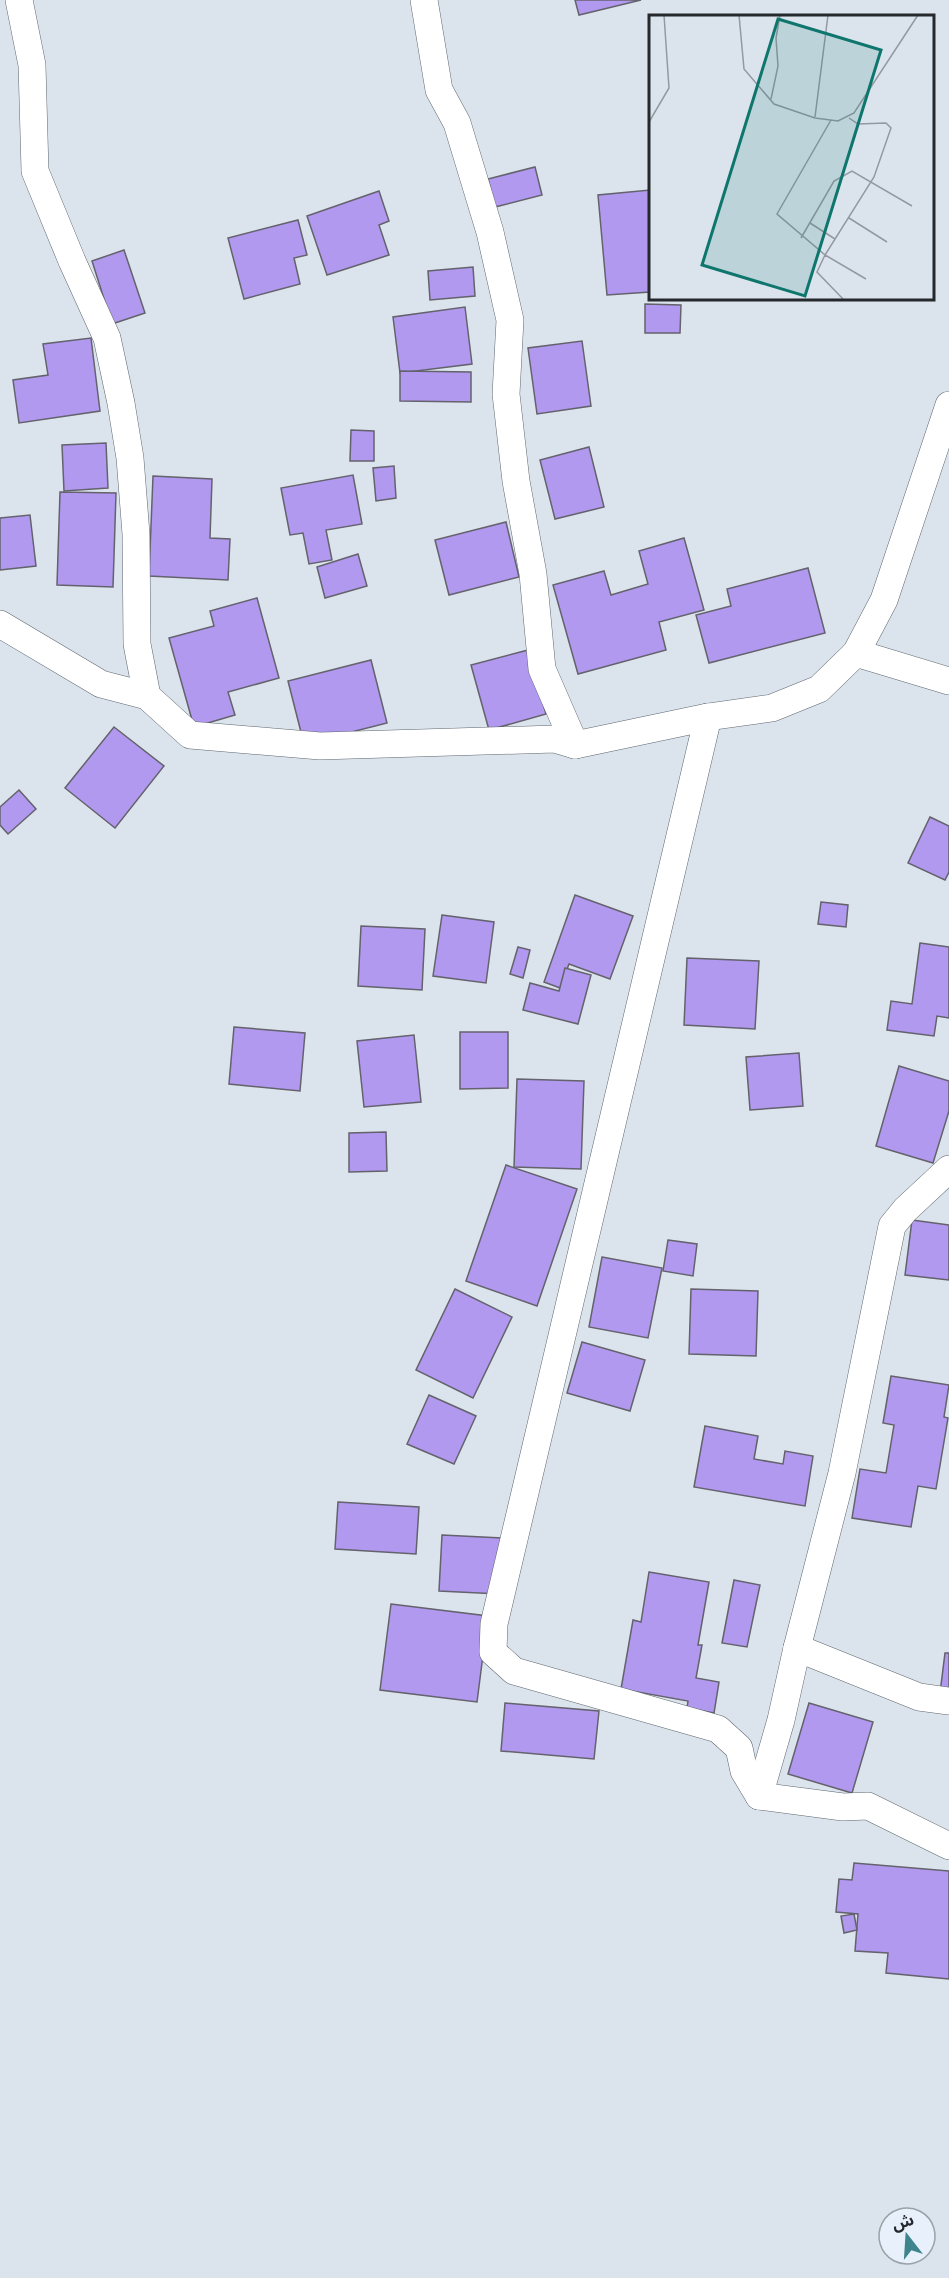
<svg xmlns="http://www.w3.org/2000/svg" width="949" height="2278" font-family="Barlow,'Noto Sans Arabic',sans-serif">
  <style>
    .building { fill: #b199f0; stroke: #64626c; stroke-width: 1.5 }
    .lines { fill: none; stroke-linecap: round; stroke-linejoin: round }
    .street-casing { stroke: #5f676f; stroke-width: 28 }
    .street { stroke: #fff; stroke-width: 27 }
    .inset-road { fill: none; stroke: #9299a0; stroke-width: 1.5 }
    .view { fill: #0f766e; fill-opacity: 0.15; stroke: #0f766e; stroke-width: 3 }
    .inset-edge { fill: none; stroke: #25282c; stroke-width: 3 }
  </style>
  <rect width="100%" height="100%" fill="#dbe4ed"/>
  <!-- building -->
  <g class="building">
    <path d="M575,0H641L579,15Z"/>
    <path d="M535,167L542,195L495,207L488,179Z"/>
    <path d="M650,190V292L607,295L598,195Z"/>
    <path d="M379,191L389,221L379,225L389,255L327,275L307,216Z"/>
    <path d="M298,220L307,255L294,258L300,284L244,299L228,238Z"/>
    <path d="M124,250L145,313L112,324L92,261Z"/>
    <path d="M473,267L475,296L430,300L428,271Z"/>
    <path d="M645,304L681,305L680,333H645Z"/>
    <path d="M465,307L472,364L400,373L393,317Z"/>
    <path d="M91,338L100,411L19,423L13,380L48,375L43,344Z"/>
    <path d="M582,341L591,406L537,414L528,348Z"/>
    <path d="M400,371L471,372V402L400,401Z"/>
    <path d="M351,430L374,431V461H350Z"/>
    <path d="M106,443L108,488L64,491L62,445Z"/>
    <path d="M589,447L604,507L555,519L540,460Z"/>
    <path d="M394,466L396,498L376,501L373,468Z"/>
    <path d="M353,475L362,524L326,530L332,560L309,564L303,533L290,535L281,488Z"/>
    <path d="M153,476L212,479L210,538L230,539L228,580L149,576Z"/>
    <path d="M60,492L116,493L113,587L57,585Z"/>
    <path d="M30,515L36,566L0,570V518Z"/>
    <path d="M506,522L519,577L449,595L435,540Z"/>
    <path d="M684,538L704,610L659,622L666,650L578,674L553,585L604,571L611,595L648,584L639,551Z"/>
    <path d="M358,554L367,586L325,598L317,567Z"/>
    <path d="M808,568L825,633L709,663L696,615L731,606L727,589Z"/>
    <path d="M257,598L279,678L228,692L235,715L194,727L169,638L214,626L210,611Z"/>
    <path d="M528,650L546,714L489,730L471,665Z"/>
    <path d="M371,660L387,723L304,744L288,681Z"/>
    <path d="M114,727L164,766L115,828L65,788Z"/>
    <path d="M19,790L36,809L8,834L0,825V807Z"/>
    <path d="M930,817L949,826V872L945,880L908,863Z"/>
    <path d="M575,895L633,916L610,979L569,964L560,988L544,982Z"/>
    <path d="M821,902L848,905L846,927L818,924Z"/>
    <path d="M442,915L494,922L486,983L433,976Z"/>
    <path d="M361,926L425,929L422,990L358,986Z"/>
    <path d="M920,943L949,947V1018L937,1016L934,1036L887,1030L891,1001L912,1004Z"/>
    <path d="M518,947L530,950L523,978L510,974Z"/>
    <path d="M687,958L759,961L755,1029L684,1025Z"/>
    <path d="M565,968L591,975L578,1024L523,1010L530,983L559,991Z"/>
    <path d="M234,1027L305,1033L300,1091L229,1084Z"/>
    <path d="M460,1032H508V1088L460,1089Z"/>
    <path d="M414,1035L421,1102L364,1107L357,1041Z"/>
    <path d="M799,1053L803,1106L750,1110L746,1057Z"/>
    <path d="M899,1066L949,1081V1111L933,1163L876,1146Z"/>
    <path d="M517,1079L584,1081L581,1169L514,1167Z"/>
    <path d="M386,1132L387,1171L349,1172V1133Z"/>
    <path d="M506,1165L577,1189L537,1306L466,1281Z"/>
    <path d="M912,1220L949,1225V1280L905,1275Z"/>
    <path d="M668,1240L697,1244L693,1276L663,1271Z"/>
    <path d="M602,1257L662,1268L648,1338L589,1327Z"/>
    <path d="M455,1289L512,1317L473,1398L416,1370Z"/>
    <path d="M691,1289L758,1291L756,1356L689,1354Z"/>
    <path d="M582,1342L645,1360L630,1411L567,1393Z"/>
    <path d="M891,1376L949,1385L944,1417L948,1418L936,1489L918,1486L911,1527L852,1518L860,1469L886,1473L894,1425L883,1423Z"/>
    <path d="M429,1395L476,1416L454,1464L407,1444Z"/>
    <path d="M705,1426L758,1436L754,1459L783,1464L785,1451L813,1456L805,1506L694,1487Z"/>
    <path d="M338,1502L419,1507L416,1554L335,1549Z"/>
    <path d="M442,1535L502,1538L499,1594L439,1591Z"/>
    <path d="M649,1572L709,1582L698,1645H702L696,1678L719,1682L714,1713L687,1708L688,1701L621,1689L633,1620L641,1622Z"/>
    <path d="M734,1580L760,1585L747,1647L722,1643Z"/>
    <path d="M391,1604L488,1616L477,1702L380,1690Z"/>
    <path d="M945,1653H949V1695L940,1693Z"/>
    <path d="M505,1703L599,1711L594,1759L501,1751Z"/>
    <path d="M809,1703L873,1722L852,1793L788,1774Z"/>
    <path d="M854,1863L949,1871V1979L886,1973L888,1953L855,1951L858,1914L836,1912L839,1879L852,1880Z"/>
    <path d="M854,1914L857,1930L844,1933L841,1916Z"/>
  </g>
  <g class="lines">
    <defs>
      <g id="street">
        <path d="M19,0L32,65L35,171L72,261L107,338L121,403L130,458L136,534L137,644L147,696"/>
        <path d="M424,0L439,90L457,123L490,232L510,320L506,394L516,481L533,574L542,669L575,745"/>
        <path d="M0,624L101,684L147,696L190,735L320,746L555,739L575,745L708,717L772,708L819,689L856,653L884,600L949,405"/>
        <path d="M856,653L949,681"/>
        <path d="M708,717L494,1624L493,1652L514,1671L718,1729L739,1748L744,1771L759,1796L843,1807L868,1806L949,1846"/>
        <path d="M797,1648L919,1697L949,1701"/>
        <path d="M759,1796L781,1720L797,1648L842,1473L892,1226L905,1210L949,1169"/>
      </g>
    </defs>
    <!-- street casing -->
    <use href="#street" class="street-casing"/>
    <!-- street -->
    <use href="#street" class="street"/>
  </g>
  <!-- overview -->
  <g transform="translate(649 15)">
    <rect width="285" height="285" fill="#dbe4ed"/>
    <path class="inset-road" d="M90,0L95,54L125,89L166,103L189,106L205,98L269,0M122,84L129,51L127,23L131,0M166,102L179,0M200,103L209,109L237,108L242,113L225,162L176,240L217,264M182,105L128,199L176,240L168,257L195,285M0,107L20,73L15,0M200,203L238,227M161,208L186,224M152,223L185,166L203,156L263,191"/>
    <path class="view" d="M129,4L232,35L156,281L53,250Z"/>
    <rect width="285" height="285" class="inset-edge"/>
  </g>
  <!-- north arrow -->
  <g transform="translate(907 2236) rotate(343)"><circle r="28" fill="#e8f1fb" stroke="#9aa1a8" stroke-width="1.5"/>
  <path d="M0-4.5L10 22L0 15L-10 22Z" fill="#3d848d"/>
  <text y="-9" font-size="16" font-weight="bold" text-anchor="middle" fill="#25282c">ش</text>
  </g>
</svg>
